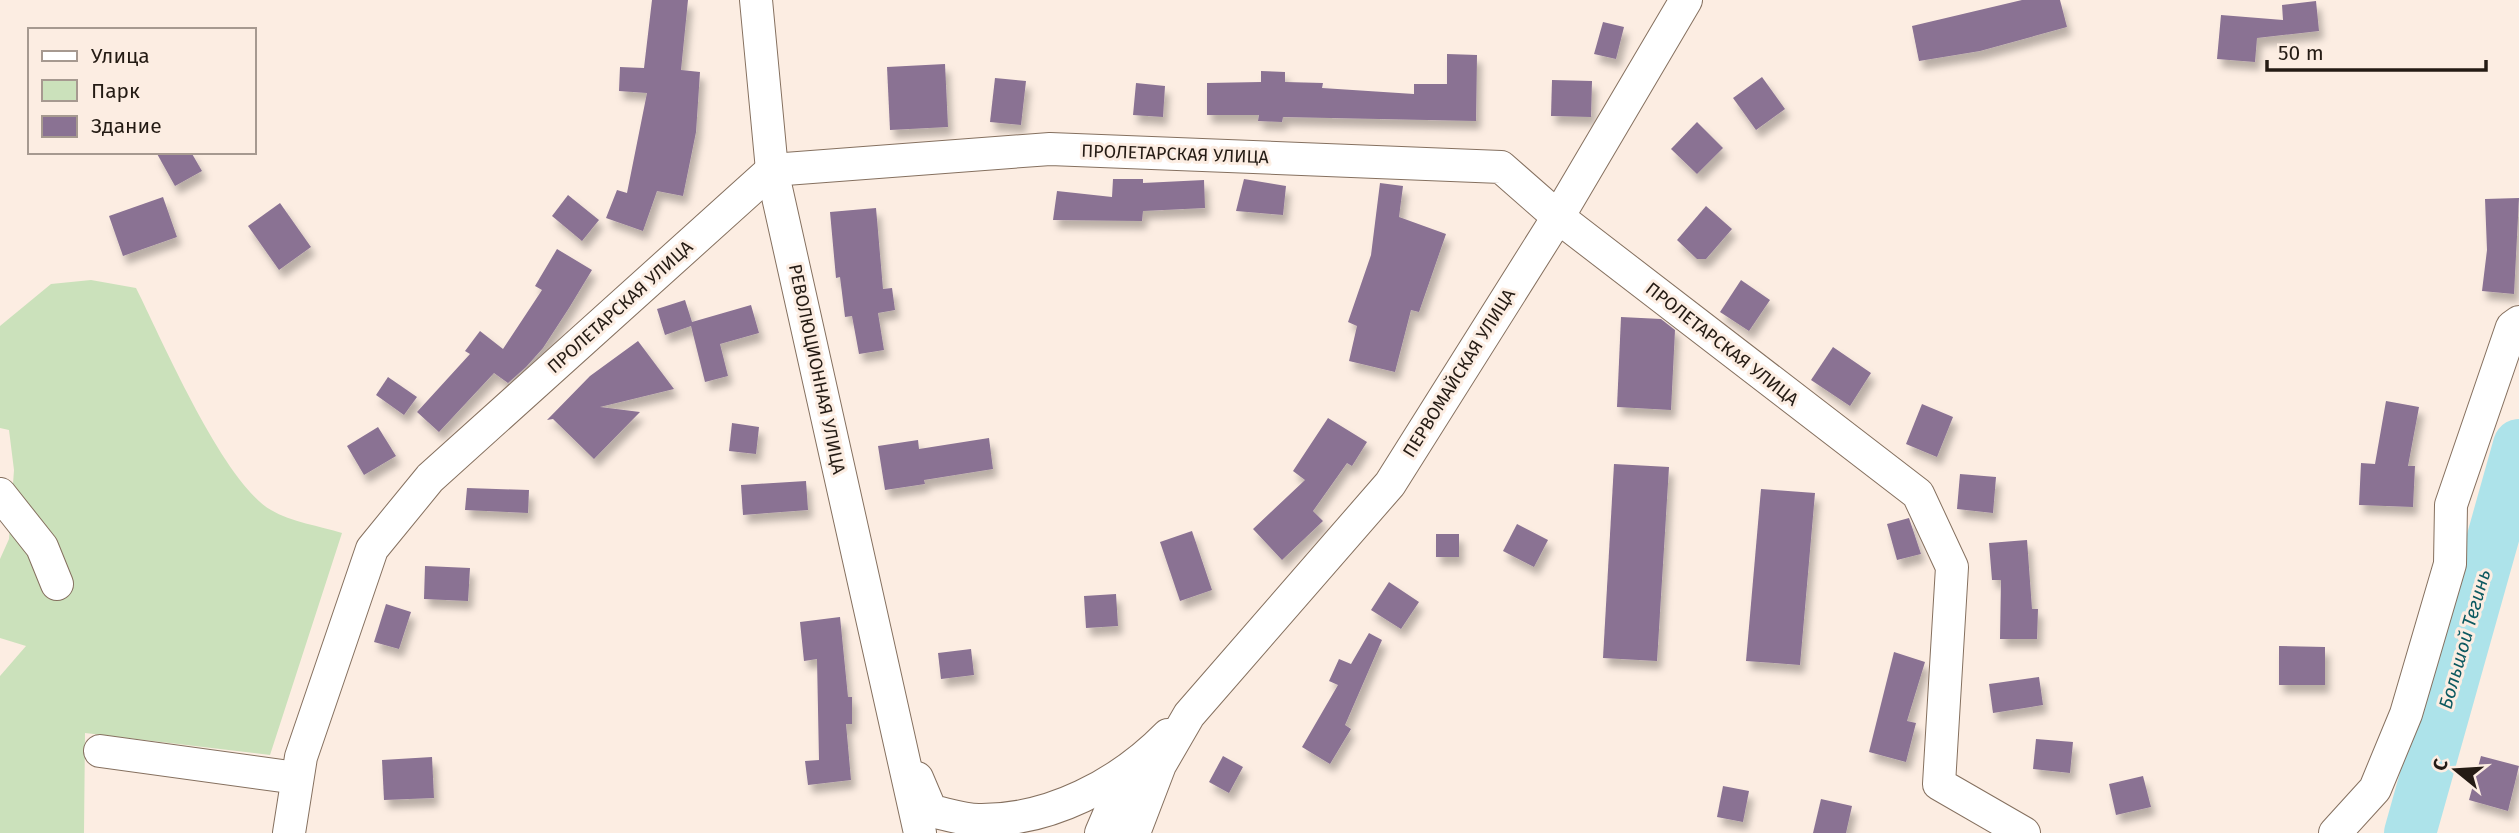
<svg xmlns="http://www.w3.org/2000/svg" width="2519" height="833" font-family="'Fira Sans',sans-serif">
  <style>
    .green { fill: #cbe1bb }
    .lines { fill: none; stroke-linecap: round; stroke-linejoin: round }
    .river { stroke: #ade3ea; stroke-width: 52 }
    .building { fill: #8a7293; filter: url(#shadow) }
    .minor-casing { stroke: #85705f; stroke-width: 34 }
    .minor { stroke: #fff; stroke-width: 32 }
    .labels { text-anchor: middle; stroke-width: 6; stroke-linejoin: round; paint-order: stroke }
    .street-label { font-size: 18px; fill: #241b14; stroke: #fcede2 }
    .water-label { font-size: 19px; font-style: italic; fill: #0c5960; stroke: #fcede2 }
  </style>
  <defs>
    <filter id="shadow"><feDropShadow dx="4.5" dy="8" stdDeviation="3.5" flood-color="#0004"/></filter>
  </defs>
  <rect width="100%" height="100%" fill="#fcede2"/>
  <!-- green -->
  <path class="green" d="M91,280L136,288C163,342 223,482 271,510C291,522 320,526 342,533L270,755L85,733L84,833H0V676L26,646L0,638V559L9,539L14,470L9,430L0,428V326L51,284Z"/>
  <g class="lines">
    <!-- river -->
    <path class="river" d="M2410,833L2519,445"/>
  </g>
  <!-- building -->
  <g class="building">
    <path d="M652,0H688L681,70L700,72L696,132L683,196L657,191L643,231L606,218L617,190L627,193L647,93L619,91L620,67L644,68Z"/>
    <path d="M2022,0H2060L2067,27L1980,51L1919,61L1912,26Z"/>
    <path d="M2316,1L2319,31L2257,38L2255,62L2217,59L2221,15L2283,20L2282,5Z"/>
    <path d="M1603,22L1624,27L1616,59L1594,54Z"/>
    <path d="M1447,54L1477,55L1476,121L1283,117L1282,122L1258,121L1259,115H1207V83L1261,82V71L1285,72V82L1323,83L1322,88L1414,94V84H1447Z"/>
    <path d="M945,64L948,127L890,130L887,67Z"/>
    <path d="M1762,77L1785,109L1756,130L1733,98Z"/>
    <path d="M995,78L1026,81L1021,125L990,122Z"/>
    <path d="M1552,80L1592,81L1591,117L1551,116Z"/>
    <path d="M1136,83L1165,86L1163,117L1133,115Z"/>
    <path d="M1697,122L1723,148L1697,174L1671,149Z"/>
    <path d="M156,152H191L202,171L175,186Z"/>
    <path d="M1113,179H1143V183L1204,180L1205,208L1143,211L1142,221L1053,220L1057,191L1112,197Z"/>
    <path d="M1244,179L1286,186L1283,215L1236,211Z"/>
    <path d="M1380,183L1403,186L1399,217L1446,234L1419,312L1411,310L1395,372L1349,361L1357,326L1348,322L1371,255Z"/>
    <path d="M568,195L599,220L582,241L552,216Z"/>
    <path d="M163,197L177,237L123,256L109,216Z"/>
    <path d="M2519,198L2514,294L2482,291L2487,250L2485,199Z"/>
    <path d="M280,203L311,247L279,270L248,226Z"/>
    <path d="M1706,206L1732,229L1706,259H1697L1677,240Z"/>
    <path d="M876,208L883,289L892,288L895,310L878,313L884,350L859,354L852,316L845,317L840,277L836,278L830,212Z"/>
    <path d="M557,249L592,270L569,308L543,348L526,367L508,383L494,373L439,432L417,412L470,354L465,351L480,331L503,349L542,290L535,286Z"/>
    <path d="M1741,280L1770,300L1749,331L1720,312Z"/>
    <path d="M685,300L692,322L751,305L759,333L720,344L728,376L705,382L691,326L665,335L657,309Z"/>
    <path d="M1621,317L1661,319L1675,330L1671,410L1617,407Z"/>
    <path d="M638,341L674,389L600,407L640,412L594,459L553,419L547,420L590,376Z"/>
    <path d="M1833,347L1871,373L1850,406L1811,380Z"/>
    <path d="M388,377L417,397L404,415L376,395Z"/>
    <path d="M2386,401L2419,407L2408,466H2415L2413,507L2359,505L2361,463L2375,464Z"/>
    <path d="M1922,404L1953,417L1937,457L1906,444Z"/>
    <path d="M1328,418L1367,442L1352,466L1347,463L1313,511L1323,521L1282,560L1253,529L1305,480L1293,471Z"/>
    <path d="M732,423L759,427L756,454L729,451Z"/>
    <path d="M378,427L396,456L364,475L347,446Z"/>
    <path d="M989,438L993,469L924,480L925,484L885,490L878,446L918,440L919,449Z"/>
    <path d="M1614,464L1669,467L1657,661L1603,658Z"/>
    <path d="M1960,474L1996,477L1993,513L1957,509Z"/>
    <path d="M806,481L808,510L743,515L741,485Z"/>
    <path d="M467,488L529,490L528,513L465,510Z"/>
    <path d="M1761,489L1815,493L1800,665L1746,661Z"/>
    <path d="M1909,518L1921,554L1897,560L1887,524Z"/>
    <path d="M1517,524L1548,540L1534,567L1503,551Z"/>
    <path d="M1192,531L1212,590L1180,601L1160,542Z"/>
    <rect x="1436" y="534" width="23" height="23"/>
    <path d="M2027,540L2032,609H2038L2037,639H2000L2001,580H1992L1989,543Z"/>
    <path d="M425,566L470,568L468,601L424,599Z"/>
    <path d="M1389,582L1419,602L1401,629L1371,610Z"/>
    <path d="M1116,594L1118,626L1086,628L1084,596Z"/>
    <path d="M386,604L411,612L399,649L374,642Z"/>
    <path d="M840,617L848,697H852V724H846L851,780L808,785L805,761L819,760L817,659L804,661L800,622Z"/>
    <path d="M1369,633L1382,640L1345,725L1351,729L1330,764L1302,747L1338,685L1329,681L1339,659L1351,664Z"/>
    <path d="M2279,646L2325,647V685H2279Z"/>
    <path d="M971,649L974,675L941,679L938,653Z"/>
    <path d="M1894,652L1925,662L1907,721L1916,723L1906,762L1869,752Z"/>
    <path d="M2039,677L2043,705L1993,713L1989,684Z"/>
    <path d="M2036,739L2073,742L2070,773L2033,769Z"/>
    <path d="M1223,756L1243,767L1229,793L1209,782Z"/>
    <path d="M2481,756L2519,766L2508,811L2469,800Z"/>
    <path d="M432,757L434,798L384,800L382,760Z"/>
    <path d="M2143,776L2151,807L2116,815L2109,784Z"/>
    <path d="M1723,786L1749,791L1743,822L1717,817Z"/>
    <path d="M1821,799L1852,806L1846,833H1813Z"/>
  </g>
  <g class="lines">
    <defs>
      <g id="minor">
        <path d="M756,0L772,170L920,833"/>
        <path d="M0,494L42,547L57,584"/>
        <path d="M100,751L297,778"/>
        <path d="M917,778L931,811C946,814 964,820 979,820C1050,821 1120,784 1168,735"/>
        <path d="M289,833L301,757L372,549L430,478L772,170L1050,149L1501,167L1558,217L1918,494L1952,567L1939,784L2024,833"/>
        <path d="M1101,833L1110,812L1138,767"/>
        <path d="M1134,833L1160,765L1189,715L1390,484L1558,217L1686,0"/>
        <path d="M2335,833L2375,789L2406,714L2450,564L2451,505L2512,327L2519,322"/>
      </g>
    </defs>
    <!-- minor casing -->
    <use href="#minor" class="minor-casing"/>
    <!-- minor -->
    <use href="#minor" class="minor"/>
  </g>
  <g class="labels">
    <!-- street labels -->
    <g class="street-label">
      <text transform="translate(1175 154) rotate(2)" y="6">ПРОЛЕТАРСКАЯ УЛИЦА</text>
      <text transform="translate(620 307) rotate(-42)" y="6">ПРОЛЕТАРСКАЯ УЛИЦА</text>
      <text transform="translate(1722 344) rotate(38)" y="6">ПРОЛЕТАРСКАЯ УЛИЦА</text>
      <text transform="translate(817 369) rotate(78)" y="6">РЕВОЛЮЦИОННАЯ УЛИЦА</text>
      <text transform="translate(1459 373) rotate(-58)" y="6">ПЕРВОМАЙСКАЯ УЛИЦА</text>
    </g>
    <!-- water labels -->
    <g class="water-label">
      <text transform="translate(2464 639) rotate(-74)" y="7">Большой Тегинь</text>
    </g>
  </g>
  <!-- legend -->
  <rect x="28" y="28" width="228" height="126" fill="#fcede2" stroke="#a69990" stroke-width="2"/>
  <rect x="42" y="51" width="35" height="10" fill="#ffffff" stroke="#a69990" stroke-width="2"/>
  <text x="91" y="63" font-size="21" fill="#241b14">Улица</text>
  <rect x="42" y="80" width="35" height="21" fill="#cbe1bb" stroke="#a69990" stroke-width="2"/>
  <text x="91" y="98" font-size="21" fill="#241b14">Парк</text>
  <rect x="42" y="116" width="35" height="21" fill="#8a7293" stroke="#a69990" stroke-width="2"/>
  <text x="91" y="133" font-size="21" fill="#241b14">Здание</text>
  <!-- north arrow -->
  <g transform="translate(2456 770) rotate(288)" stroke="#fcede2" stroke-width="5" paint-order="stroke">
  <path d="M0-5L12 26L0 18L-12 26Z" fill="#241b14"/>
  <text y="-10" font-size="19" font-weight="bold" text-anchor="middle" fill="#241b14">С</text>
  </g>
  <!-- scale -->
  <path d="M2267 60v10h219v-10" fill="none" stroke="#241b14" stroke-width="3.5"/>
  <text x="2278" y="60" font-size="21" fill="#241b14" stroke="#fcede2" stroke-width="5" paint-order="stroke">50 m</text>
</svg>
